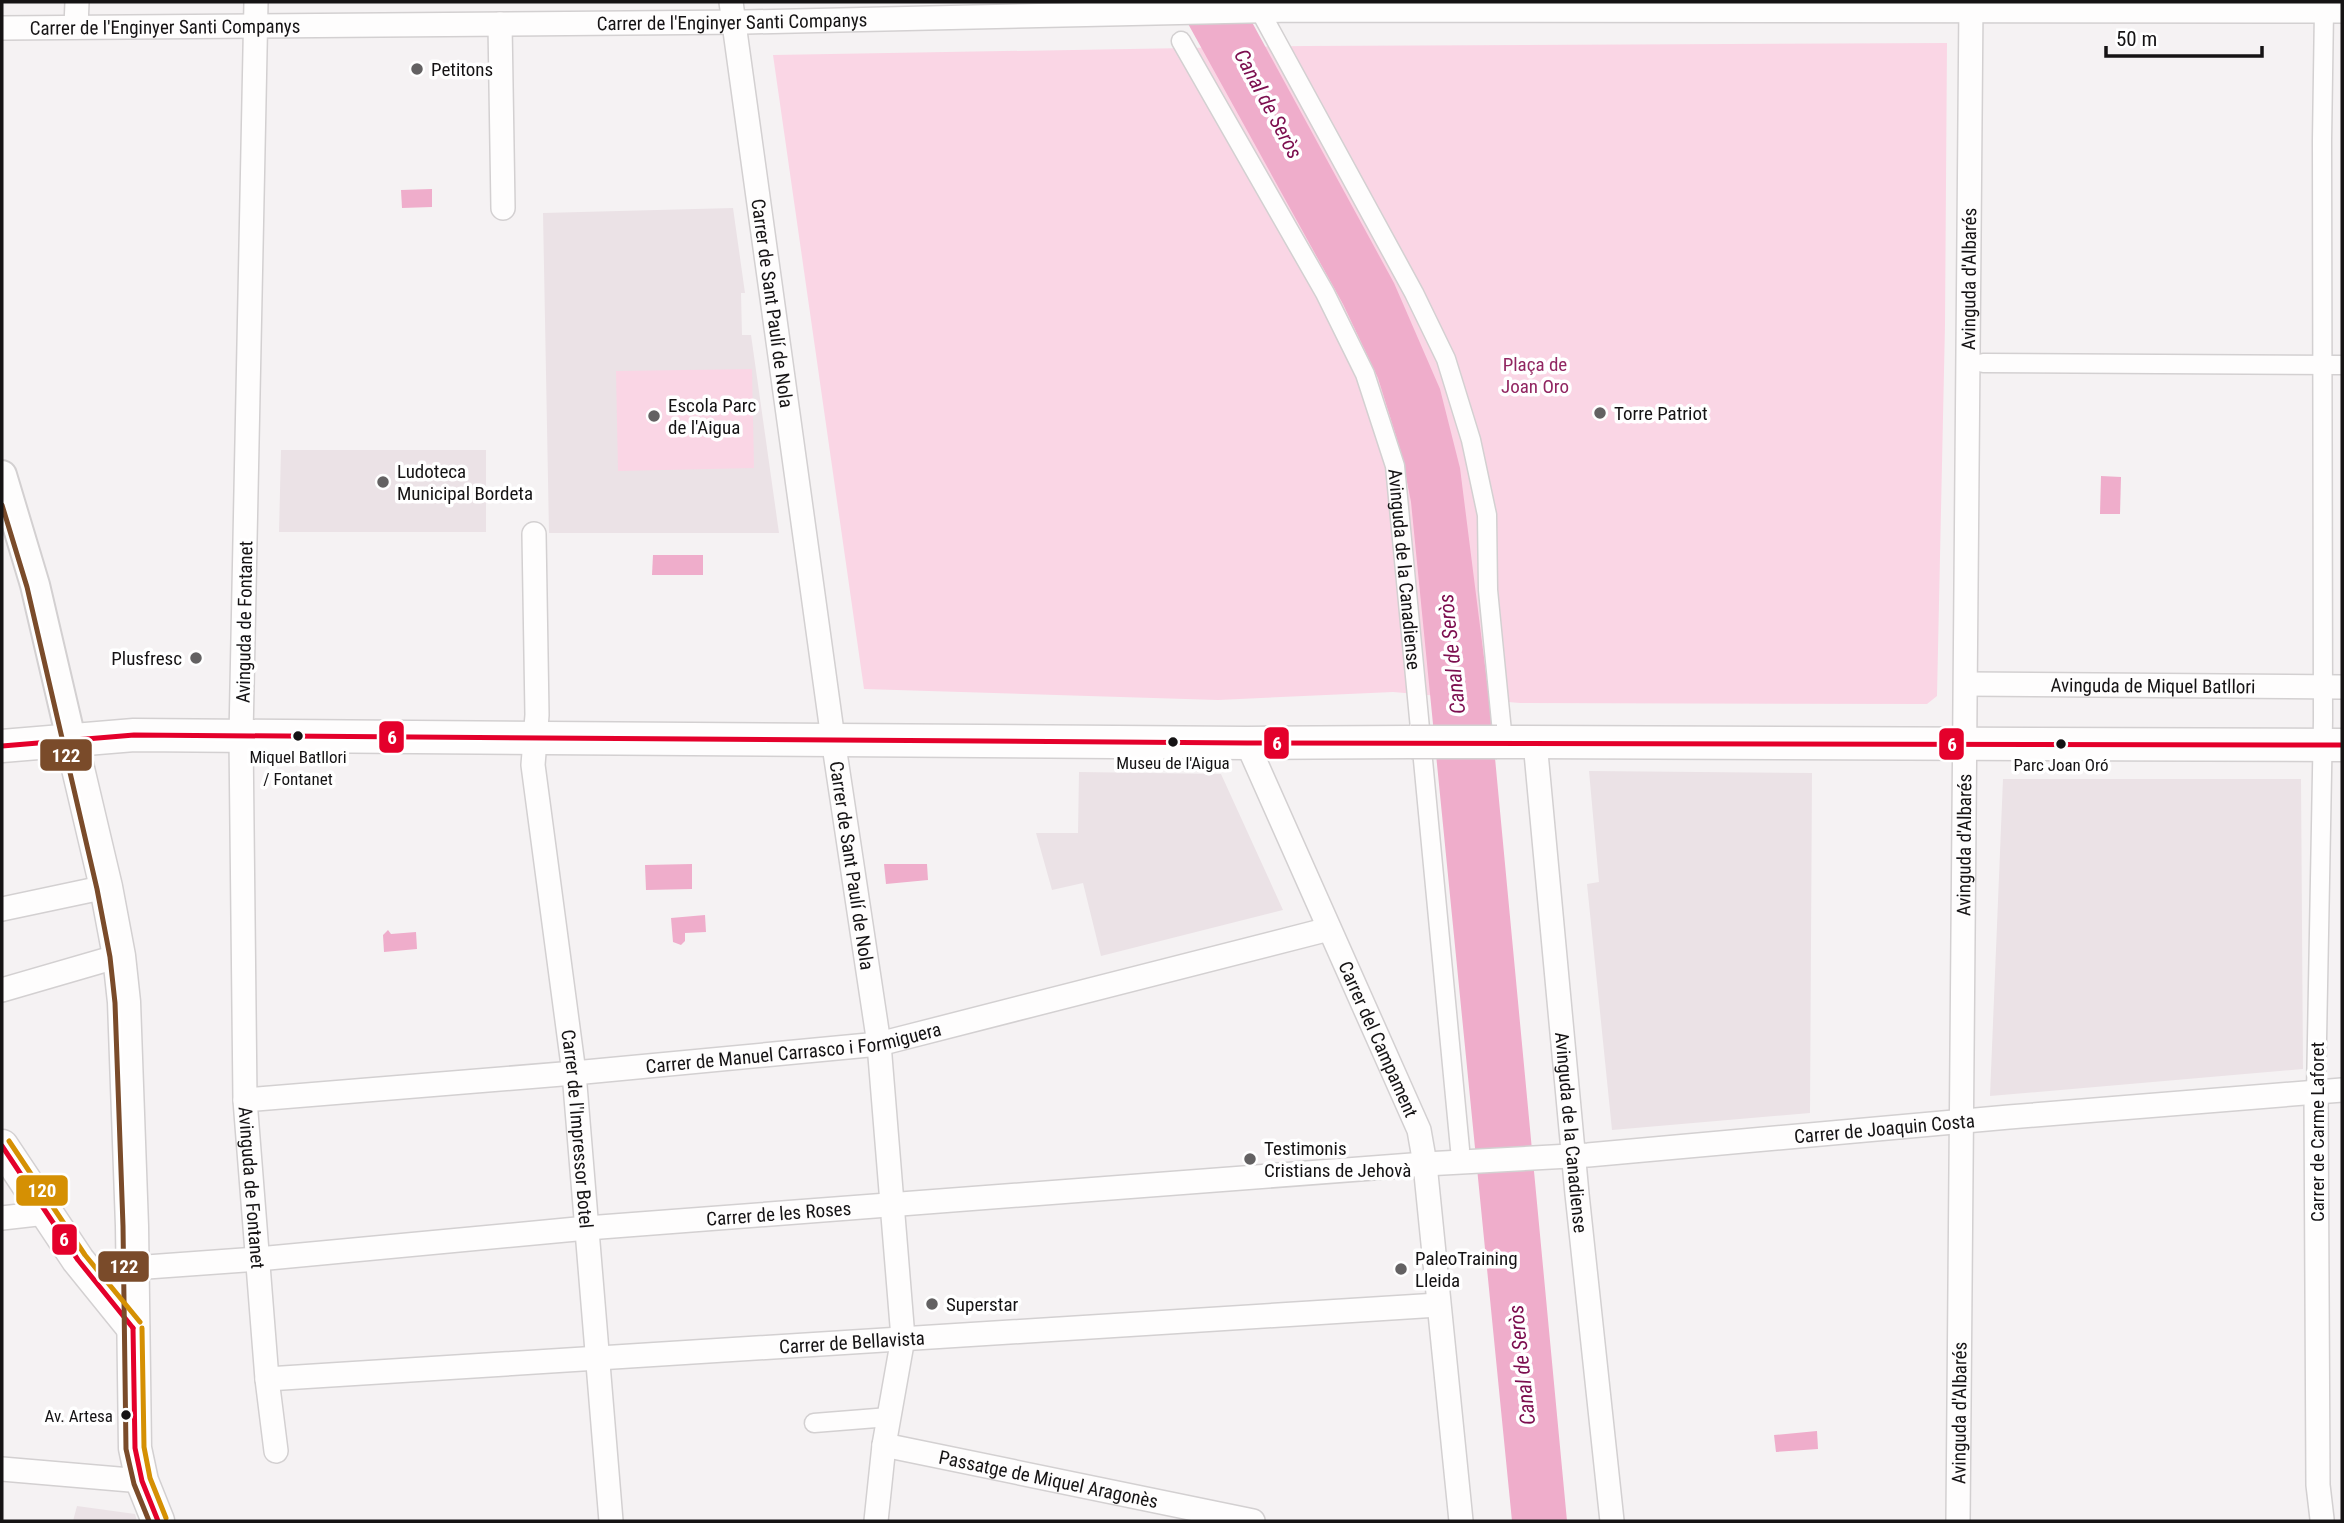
<svg xmlns="http://www.w3.org/2000/svg" width="2344" height="1523" font-family="'Roboto Condensed',sans-serif">
  <style>
    .built { fill: #ebe2e6 }
    .green { fill: #fad6e5 }
    .water { fill: #efadcb }
    .lines { fill: none; stroke-linecap: round; stroke-linejoin: round }
    .pedestrian-casing { stroke: #d3d0d1; stroke-width: 21 }
    .minor-casing { stroke: #d3d0d1; stroke-width: 26 }
    .tertiary-casing { stroke: #d3d0d1; stroke-width: 32 }
    .secondary-casing { stroke: #d3d0d1; stroke-width: 35 }
    .pedestrian { stroke: #fefdfd; stroke-width: 18 }
    .minor { stroke: #fefdfd; stroke-width: 23 }
    .tertiary { stroke: #fefdfd; stroke-width: 28 }
    .secondary { stroke: #fefdfd; stroke-width: 32 }
    .secondary-bridge-casing { stroke: #d3d0d1; stroke-width: 35; stroke-linecap: butt }
    .secondary-bridge { stroke: #fefdfd; stroke-width: 32 }
    .bus-1-casing { stroke: #fff; stroke-width: 10 }
    .bus-2-casing { stroke: #fff; stroke-width: 10 }
    .bus-3-casing { stroke: #fff; stroke-width: 10 }
    .bus-1 { stroke: #e4002b; stroke-width: 5 }
    .bus-2 { stroke: #7a4b2a; stroke-width: 5 }
    .bus-3 { stroke: #d59003; stroke-width: 5 }
    .poi-dot { fill: #636162; stroke: #fff; stroke-width: 2.5 }
    .bus-dot { fill: #151314; stroke: #fff; stroke-width: 2.5 }
    .labels { text-anchor: middle; stroke-width: 7; stroke-linejoin: round; paint-order: stroke }
    .bus-label { font-size: 17px; fill: #151314; stroke: #fff }
    .street-label { font-size: 19px; fill: #151314; stroke: #fff }
    .poi-label { font-size: 19px; fill: #151314; stroke: #fff; text-anchor: start }
    .park-label { font-size: 19px; fill: #912661; stroke: #fff }
    .water-label { font-size: 21px; font-style: italic; fill: #7c0e4f; stroke: #fff }
    .line-badge { stroke: #fff; stroke-width: 2.5 }
    .badge-label { font-size: 19px; text-anchor: middle; font-weight: bold; fill: #fff }
  </style>
  <rect width="100%" height="100%" fill="#f5f2f3"/>
  <!-- built -->
  <g class="built">
    <path d="M733,208L745,293H741L742,335H751L779,533H549L543,213Z"/>
    <path d="M281,450H486V532H279Z"/>
    <path d="M1589,771L1812,773L1810,1113L1612,1130L1587,884L1599,882Z"/>
    <path d="M1079,772L1221,774L1283,910L1101,956L1083,883L1052,890L1036,833H1078Z"/>
    <path d="M2003,779H2301L2303,1069L1990,1096Z"/>
    <path d="M77,1506L135,1514L137,1521H73Z"/>
  </g>
  <!-- green -->
  <g class="green">
    <path d="M1947,43L1945,325L1937,696L1927,704L1520,703L1393,692L1218,700L864,689L773,55L1305,46Z"/>
    <path d="M752,369L754,468L618,471L616,371Z"/>
  </g>
  <!-- water -->
  <g class="water">
    <path d="M1176,2H1241L1394,283L1440,389L1460,468L1490,705L1567,1521H1512L1411,502L1401,452L1378,378L1343,304Z"/>
    <path d="M432,189V207L402,208L401,190Z"/>
    <path d="M2101,476L2121,477L2120,514H2100Z"/>
    <path d="M653,555H703V575H652Z"/>
    <path d="M692,864V889L646,890L645,865Z"/>
    <path d="M884,864H927L928,880L886,884Z"/>
    <path d="M705,915L706,932L685,933V941L681,945L673,942L671,918Z"/>
    <path d="M388,930L391,934L416,932L417,949L384,952L383,935Z"/>
    <path d="M1817,1431L1818,1449L1776,1452L1774,1435Z"/>
  </g>
  <g class="lines">
    <defs>
      <g id="pedestrian">
        <path d="M1260,11L1414,293L1446,359L1471,440L1487,515L1488,590L1503,742"/>
        <path id="s1" d="M1181,41L1325,293L1365,374L1395,466L1460,1149"/>
        <path d="M1983,363L2342,365"/>
        <path d="M2316,1093L2323,720L2322,140L2324,10"/>
        <path d="M814,1423L889,1417"/>
      </g>
      <g id="minor">
        <path id="s2" d="M256,2L241,736L245,1100L267,1379L276,1451"/>
        <path id="s3" d="M731,2L833,739L879,1044L903,1338L884,1445L876,1521"/>
        <path d="M500,24L503,208"/>
        <path d="M76,27L77,2"/>
        <path id="s4" d="M2,28L746,22L1293,10L2342,11"/>
        <path id="s5" d="M534,534L537,715L533,765L574,1073L611,1521"/>
        <path id="s6" d="M1966,684L2342,687"/>
        <path id="s7" d="M1535,742L1577,1194L1612,1521"/>
        <path id="s8" d="M1247,743L1419,1130L1425,1164L1461,1521"/>
        <path d="M2,909L106,887"/>
        <path d="M2,990L119,956"/>
        <path d="M2316,1093L2318,1485L2322,1519"/>
        <path id="s9" d="M245,1100L574,1073L879,1044L1329,929"/>
        <path d="M2,1218L46,1213"/>
        <path id="s10" d="M133,1268L258,1259L587,1228L1425,1164L1588,1155L2009,1117L2342,1090"/>
        <path id="s11" d="M267,1379L1438,1305"/>
        <path id="s12" d="M884,1445L1253,1521"/>
        <path d="M2,1469L142,1481"/>
        <path id="s13" d="M1958,1521L1971,2"/>
      </g>
      <path id="tertiary" d="M2,475L35,585L71,739"/>
      <g id="secondary">
        <path d="M71,739L106,887L119,956L124,1002L132,1226L135,1448L142,1481L158,1521"/>
        <path d="M1497,742L2342,745"/>
        <path d="M2,746L134,735L1247,743L1411,742"/>
        <path d="M2,1146L78,1260L133,1328"/>
      </g>
    </defs>
    <!-- pedestrian casing -->
    <use href="#pedestrian" class="pedestrian-casing"/>
    <!-- minor casing -->
    <use href="#minor" class="minor-casing"/>
    <!-- tertiary casing -->
    <use href="#tertiary" class="tertiary-casing"/>
    <!-- secondary casing -->
    <use href="#secondary" class="secondary-casing"/>
    <!-- pedestrian -->
    <use href="#pedestrian" class="pedestrian"/>
    <!-- minor -->
    <use href="#minor" class="minor"/>
    <!-- tertiary -->
    <use href="#tertiary" class="tertiary"/>
    <!-- secondary -->
    <use href="#secondary" class="secondary"/>
    <defs>
      <path id="secondary-bridge" d="M1411,742H1497"/>
    </defs>
    <!-- secondary-bridge casing -->
    <use href="#secondary-bridge" class="secondary-bridge-casing"/>
    <!-- secondary-bridge -->
    <use href="#secondary-bridge" class="secondary-bridge"/>
    <defs>
      <g id="bus-1">
        <path d="M2,746L134,735L1247,743L2342,745"/>
        <path d="M2,1146L78,1260L133,1328"/>
        <path d="M133,1328L135,1448L142,1481L158,1521"/>
      </g>
      <path id="bus-2" d="M2,505L27,587L97,889L110,957L115,1003L123,1226L126,1449L134,1484L149,1521"/>
      <g id="bus-3">
        <path d="M9,1141L85,1255L140,1322"/>
        <path d="M142,1328L144,1447L150,1478L166,1518"/>
      </g>
    </defs>
    <!-- bus-1 casing -->
    <use href="#bus-1" class="bus-1-casing"/>
    <!-- bus-2 casing -->
    <use href="#bus-2" class="bus-2-casing"/>
    <!-- bus-3 casing -->
    <use href="#bus-3" class="bus-3-casing"/>
    <!-- bus-1 -->
    <use href="#bus-1" class="bus-1"/>
    <!-- bus-2 -->
    <use href="#bus-2" class="bus-2"/>
    <!-- bus-3 -->
    <use href="#bus-3" class="bus-3"/>
  </g>
  <!-- markers -->
  <g class="poi-dot">
    <circle cx="417" cy="69" r="7"/>
    <circle cx="1600" cy="413" r="7"/>
    <circle cx="654" cy="416" r="7"/>
    <circle cx="383" cy="482" r="7"/>
    <circle cx="196" cy="658" r="7"/>
    <circle cx="1250" cy="1159" r="7"/>
    <circle cx="1401" cy="1269" r="7"/>
    <circle cx="932" cy="1304" r="7"/>
  </g>
  <g class="bus-dot">
    <circle cx="298" cy="736" r="6"/>
    <circle cx="1173" cy="742" r="6"/>
    <circle cx="2061" cy="744" r="6"/>
    <circle cx="126" cy="1415" r="6"/>
  </g>
  <g class="labels">
    <!-- bus labels -->
    <g class="bus-label">
      <text x="298" y="763">Miquel Batllori<tspan x="298" dy="22">/ Fontanet</tspan></text>
      <text x="1173" y="769">Museu de l'Aigua</text>
      <text x="2061" y="771">Parc Joan Oró</text>
      <text x="113" y="1422" text-anchor="end">Av. Artesa</text>
    </g>
    <!-- street labels -->
    <g class="street-label">
      <text dy="7" stroke="none"><textPath href="#s4" startOffset="730">Carrer de l'Enginyer Santi Companys</textPath></text>
      <text dy="7" stroke="none"><textPath href="#s4" startOffset="163">Carrer de l'Enginyer Santi Companys</textPath></text>
      <text dy="7" stroke="none"><textPath href="#s13" startOffset="1242">Avinguda d'Albarés</textPath></text>
      <text dy="7" stroke="none"><textPath href="#s3" startOffset="304">Carrer de Sant Paulí de Nola</textPath></text>
      <text dy="7" stroke="none"><textPath href="#s1" startOffset="581">Avinguda de la Canadiense</textPath></text>
      <text transform="translate(244 622) rotate(-89)" y="7">Avinguda de Fontanet</text>
      <text dy="7" stroke="none"><textPath href="#s6" startOffset="187">Avinguda de Miquel Batllori</textPath></text>
      <text dy="7" stroke="none"><textPath href="#s13" startOffset="676">Avinguda d'Albarés</textPath></text>
      <text dy="7" stroke="none"><textPath href="#s3" startOffset="872">Carrer de Sant Paulí de Nola</textPath></text>
      <text dy="7" stroke="none"><textPath href="#s8" startOffset="324">Carrer del Campament</textPath></text>
      <text dy="7" stroke="none"><textPath href="#s9" startOffset="551">Carrer de Manuel Carrasco i Formiguera</textPath></text>
      <text dy="7" stroke="none"><textPath href="#s10" startOffset="1757">Carrer de Joaquin Costa</textPath></text>
      <text dy="7" stroke="none"><textPath href="#s5" startOffset="598">Carrer de l'Impressor Botel</textPath></text>
      <text dy="7" stroke="none"><textPath href="#s7" startOffset="392">Avinguda de la Canadiense</textPath></text>
      <text transform="translate(2317 1132) rotate(-90)" y="7">Carrer de Carme Laforet</text>
      <text dy="7" stroke="none"><textPath href="#s2" startOffset="1186">Avinguda de Fontanet</textPath></text>
      <text dy="7" stroke="none"><textPath href="#s10" startOffset="648">Carrer de les Roses</textPath></text>
      <text dy="7" stroke="none"><textPath href="#s11" startOffset="586">Carrer de Bellavista</textPath></text>
      <text dy="7" stroke="none"><textPath href="#s13" startOffset="108">Avinguda d'Albarés</textPath></text>
      <text dy="7" stroke="none"><textPath href="#s12" startOffset="168">Passatge de Miquel Aragonès</textPath></text>
    </g>
    <!-- poi labels -->
    <g class="poi-label">
      <text x="431" y="76">Petitons</text>
      <text x="668" y="412">Escola Parc<tspan x="668" dy="22">de l'Aigua</tspan></text>
      <text x="1614" y="420">Torre Patriot</text>
      <text x="397" y="478">Ludoteca<tspan x="397" dy="22">Municipal Bordeta</tspan></text>
      <text x="182" y="665" text-anchor="end">Plusfresc</text>
      <text x="1264" y="1155">Testimonis<tspan x="1264" dy="22">Cristians de Jehovà</tspan></text>
      <text x="1415" y="1265">PaleoTraining<tspan x="1415" dy="22">Lleida</tspan></text>
      <text x="946" y="1311">Superstar</text>
    </g>
    <!-- park labels -->
    <g class="park-label">
      <text x="1535" y="371">Plaça de<tspan x="1535" dy="22">Joan Oro</tspan></text>
    </g>
    <!-- water labels -->
    <g class="water-label">
      <text transform="translate(1268 104) rotate(62)" y="7">Canal de Seròs</text>
      <text transform="translate(1452 654) rotate(-96)" y="7">Canal de Seròs</text>
      <text transform="translate(1522 1365) rotate(-96)" y="7">Canal de Seròs</text>
    </g>
  </g>
  <g class="line-badge">
    <rect x="378" y="720" width="27" height="34" rx="7" fill="#e4002b"/>
    <rect x="1263" y="726" width="27" height="34" rx="7" fill="#e4002b"/>
    <rect x="1938" y="727" width="27" height="34" rx="7" fill="#e4002b"/>
    <rect x="39" y="738" width="54" height="34" rx="7" fill="#7a4b2a"/>
    <rect x="15" y="1174" width="54" height="33" rx="7" fill="#d59003"/>
    <rect x="51" y="1223" width="27" height="33" rx="7" fill="#e4002b"/>
    <rect x="97" y="1250" width="53" height="33" rx="7" fill="#7a4b2a"/>
  </g>
  <g class="badge-label">
    <text x="392" y="744">6</text>
    <text x="1277" y="750">6</text>
    <text x="1952" y="751">6</text>
    <text x="66" y="762">122</text>
    <text x="42" y="1197">120</text>
    <text x="64" y="1246">6</text>
    <text x="124" y="1273">122</text>
  </g>
  <!-- border -->
  <rect width="2344" height="1523" fill="none" stroke="#151314" stroke-width="7"/>
  <!-- scale -->
  <path d="M2106 46v10h156v-10" fill="none" stroke="#151314" stroke-width="3.5"/>
  <text x="2116" y="46" font-size="21" fill="#151314" stroke="#ffffff" stroke-width="5" paint-order="stroke">50 m</text>
</svg>
